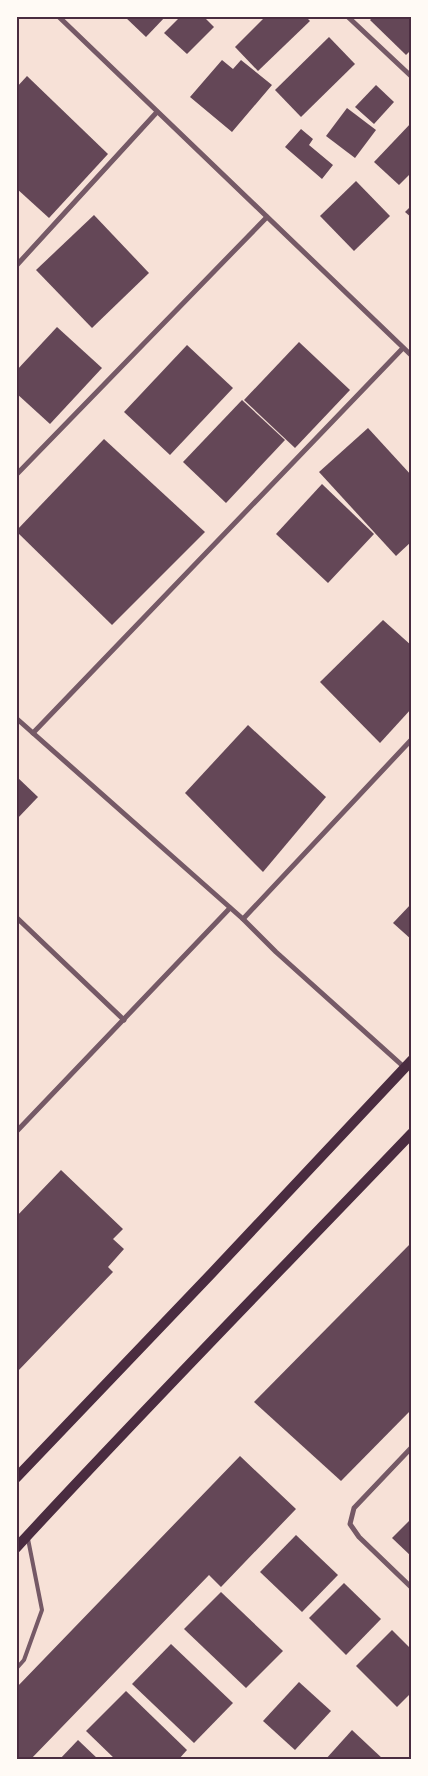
<svg xmlns="http://www.w3.org/2000/svg" width="428" height="1776" font-family="Arial,sans-serif">
  <style>
    .building { fill: #644757 }
    .lines { fill: none; stroke-linecap: round; stroke-linejoin: round }
    .service { stroke: #755966; stroke-width: 4 }
    .minor { stroke: #755966; stroke-width: 5 }
    .secondary { stroke: #4a2c40; stroke-width: 10 }
    .neatline { fill: none; stroke: #4a2c40; stroke-width: 2 }
  </style>
  <rect width="100%" height="100%" fill="#f7e1d7"/>
  <!-- building -->
  <g class="building">
    <path d="M124,16H166L146,37Z"/>
    <path d="M181,16H203L214,27L187,54L164,33Z"/>
    <path d="M266,16H305L310,21L258,71L235,47Z"/>
    <path d="M374,16H412V49L406,55L370,20Z"/>
    <path d="M329,37L355,64L301,117L275,90Z"/>
    <path d="M222,60L233,69L241,60L272,85L232,132L190,97Z"/>
    <path d="M27,76L108,154L49,218L16,188V88Z"/>
    <path d="M376,85L394,102L374,124L355,107Z"/>
    <path d="M347,108L376,130L355,158L326,136Z"/>
    <path d="M412,122V172L399,185L374,162Z"/>
    <path d="M301,129L313,139L309,145L333,165L322,179L285,147Z"/>
    <path d="M356,181L390,216L354,251L320,216Z"/>
    <path d="M412,205V218L405,212Z"/>
    <path d="M94,215L149,273L92,328L36,270Z"/>
    <path d="M57,327L102,368L50,424L16,393V371Z"/>
    <path d="M299,342L350,390L295,448L244,400Z"/>
    <path d="M187,345L233,388L170,455L124,412Z"/>
    <path d="M242,400L285,440L226,503L183,462Z"/>
    <path d="M368,428L412,476V541L396,556L319,472Z"/>
    <path d="M104,439L205,532L112,625L16,531Z"/>
    <path d="M322,484L374,534L328,583L276,534Z"/>
    <path d="M383,620L412,646V708L380,743L320,682Z"/>
    <path d="M248,725L326,797L263,872L185,793Z"/>
    <path d="M16,776L38,797L16,820Z"/>
    <path d="M412,903V940L393,923Z"/>
    <path d="M61,1170L123,1229L113,1239L124,1249L108,1267L113,1272L17,1372L16,1217Z"/>
    <path d="M412,1242V1409L341,1481L254,1402Z"/>
    <path d="M240,1456L296,1509L221,1587L209,1575L30,1760H16V1688Z"/>
    <path d="M412,1518V1557L392,1538Z"/>
    <path d="M296,1535L338,1575L302,1612L260,1572Z"/>
    <path d="M344,1583L381,1619L346,1655L309,1618Z"/>
    <path d="M221,1592L283,1651L246,1688L184,1629Z"/>
    <path d="M392,1630L412,1650V1692L397,1707L356,1666Z"/>
    <path d="M171,1644L233,1703L194,1743L132,1684Z"/>
    <path d="M299,1682L331,1711L295,1750L263,1721Z"/>
    <path d="M126,1691L187,1750L178,1760H116L86,1731Z"/>
    <path d="M352,1730L384,1760H325Z"/>
    <path d="M78,1740L99,1760H59Z"/>
  </g>
  <g class="lines">
    <!-- service -->
    <path class="service" d="M16,1669L24,1660L42,1610L28,1539"/>
    <!-- minor -->
    <g class="minor">
      <path d="M58,16L412,356"/>
      <path d="M347,16L412,77"/>
      <path d="M16,266L157,112"/>
      <path d="M16,475L267,217"/>
      <path d="M16,718L243,919L276,952L404,1067"/>
      <path d="M33,733L403,348"/>
      <path d="M16,917L124,1020"/>
      <path d="M243,919L412,739"/>
      <path d="M16,1132L230,908"/>
      <path d="M412,1447L354,1508L350,1524L359,1537L412,1588"/>
    </g>
    <!-- secondary -->
    <g class="secondary">
      <path d="M16,1478L211,1274L412,1060"/>
      <path d="M16,1548C146,1407 280,1271 412,1133"/>
    </g>
  </g>
  <!-- border -->
  <rect width="428" height="1776" fill="none" stroke="#fffaf5" stroke-width="35"/>
  <rect x="18" y="18" width="392" height="1740" class="neatline"/>
</svg>
